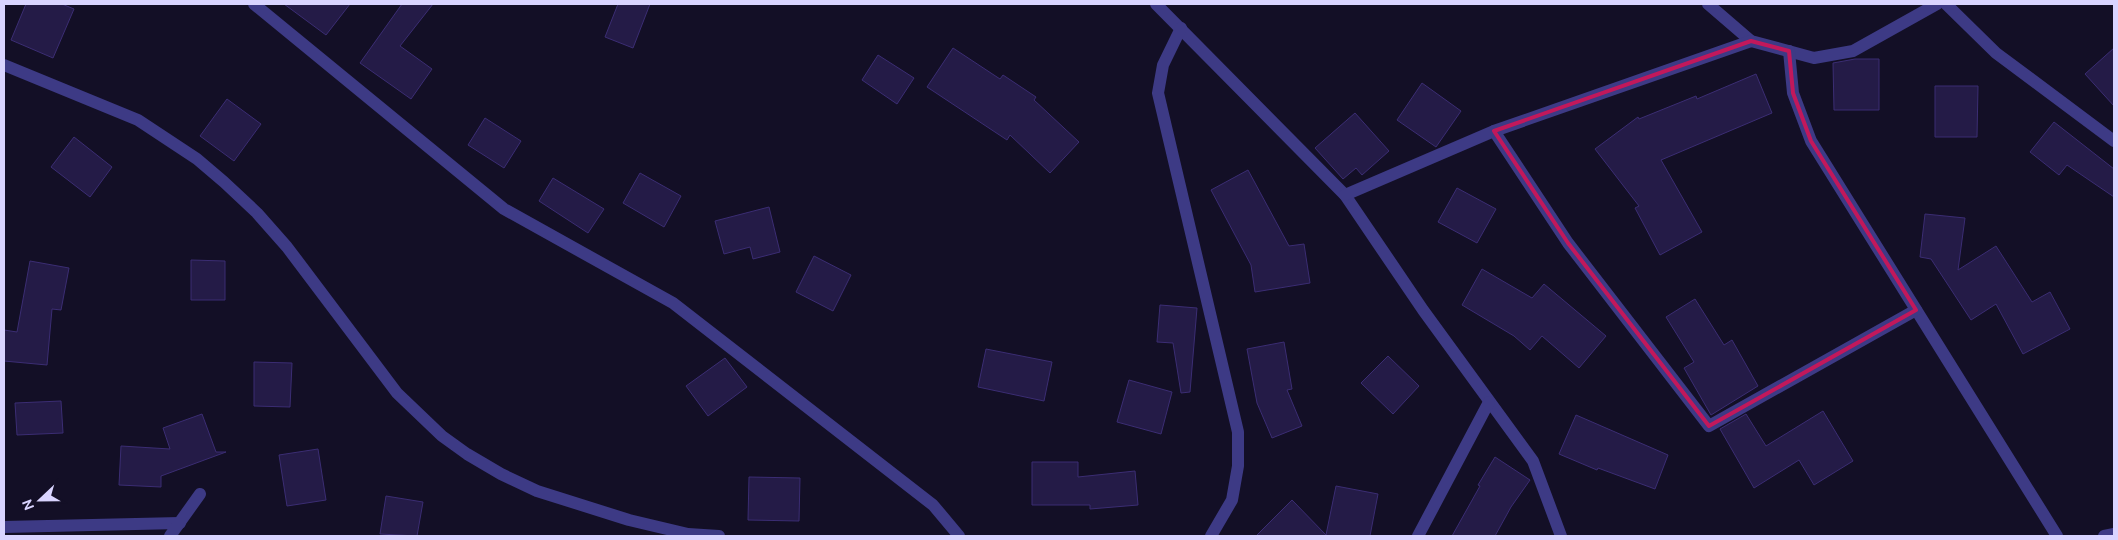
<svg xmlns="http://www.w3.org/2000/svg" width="2118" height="540" font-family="Ubuntu,sans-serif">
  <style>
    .building { fill: #241b47; stroke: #3b2d73 }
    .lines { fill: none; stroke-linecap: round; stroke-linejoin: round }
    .street { stroke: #3d3a85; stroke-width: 12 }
    .marked { fill: none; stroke: #c2185b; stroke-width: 4; stroke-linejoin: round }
  </style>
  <rect width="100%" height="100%" fill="#130f26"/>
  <!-- building -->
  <g class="building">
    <path d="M26,4H62L74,9L53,58L11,40Z"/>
    <path d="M284,4H350L326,35Z"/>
    <path d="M402,4H433L400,46L432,69L411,99L360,63Z"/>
    <path d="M618,4H650L633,48L605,37Z"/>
    <path d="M953,48L1000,79L1003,75L1036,97L1034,100L1079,142L1050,173L1010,135L1007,140L927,87Z"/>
    <path d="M2114,48V106L2085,74Z"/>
    <path d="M878,55L914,78L897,104L862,80Z"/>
    <path d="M1855,59H1879V110H1834L1833,63Z"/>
    <path d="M1756,74L1772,113L1661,160L1702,232L1660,255L1635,208L1639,206L1595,149L1638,117L1639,119L1696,96L1697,99Z"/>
    <path d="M1422,83L1461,111L1436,147L1397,120Z"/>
    <path d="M1935,86H1978L1977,137H1935Z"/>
    <path d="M227,99L261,124L234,161L200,136Z"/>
    <path d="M1355,113L1389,151L1362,175L1356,168L1343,179L1315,148Z"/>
    <path d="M485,118L521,141L504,168L468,145Z"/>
    <path d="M2054,122L2114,169V197L2067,165L2059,175L2030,152Z"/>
    <path d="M74,137L112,167L90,197L51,167Z"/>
    <path d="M1248,170L1289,246L1304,244L1310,283L1255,292L1251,265L1211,190Z"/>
    <path d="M640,173L681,196L664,227L623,203Z"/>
    <path d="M553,178L604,209L588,233L539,201Z"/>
    <path d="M1457,188L1496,209L1477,243L1438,222Z"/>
    <path d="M769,207L780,252L753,259L750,247L724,254L715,221Z"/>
    <path d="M1925,214L1965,218L1958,270L1996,246L2032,302L2050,292L2070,329L2023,354L1996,304L1971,320L1931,259L1920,257Z"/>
    <path d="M814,256L851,275L833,311L796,292Z"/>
    <path d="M191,260L225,261V300H191Z"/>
    <path d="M30,261L69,268L61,310L52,309L47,365L4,361V330L17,332Z"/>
    <path d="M1482,269L1532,298L1544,284L1606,336L1579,368L1542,336L1530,350L1514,336L1462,305Z"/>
    <path d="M1695,299L1724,345L1732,340L1758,386L1711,415L1684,368L1694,362L1666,317Z"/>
    <path d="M1160,305L1197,308L1190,392L1181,393L1173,343L1157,342Z"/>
    <path d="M1284,342L1292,389L1287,390L1302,426L1272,438L1257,403L1247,349Z"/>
    <path d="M986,349L1052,362L1044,401L978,387Z"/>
    <path d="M1388,356L1419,386L1393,414L1361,383Z"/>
    <path d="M725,358L747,387L708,416L686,386Z"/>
    <path d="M254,362L292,363L290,407L254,406Z"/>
    <path d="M1129,380L1172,392L1161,434L1117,422Z"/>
    <path d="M61,401L63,433L17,435L15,403Z"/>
    <path d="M1823,411L1853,461L1814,485L1799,460L1754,488L1720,429L1746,414L1766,446Z"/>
    <path d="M202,414L216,452H226L161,476V487L119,485L121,446L170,449L163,428Z"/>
    <path d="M1576,415L1668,455L1655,489L1598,468L1597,470L1559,454Z"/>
    <path d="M318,449L326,500L287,506L279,455Z"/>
    <path d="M1495,457L1530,480L1511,507L1495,536H1452L1480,486L1478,485Z"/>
    <path d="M1032,462H1078V477L1135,471L1138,505L1090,509V505H1032Z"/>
    <path d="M749,477L800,478L799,521L748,520Z"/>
    <path d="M1336,486L1378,494L1370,536H1256L1292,500L1326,535Z"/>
    <path d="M386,496L423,502L417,536L380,534Z"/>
  </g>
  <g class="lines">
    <!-- street -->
    <g class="street">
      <path d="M254,4L504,209L673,303L933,505L959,536"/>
      <path d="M1156,4L1345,195L1423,310L1533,461L1561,536"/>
      <path d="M1708,4L1751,41L1814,58L1853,51L1937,4"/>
      <path d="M1946,4L1996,53L2114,141"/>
      <path d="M1181,28L1163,65L1158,93L1238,432V466L1232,500L1211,536"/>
      <path d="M1789,51L1793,93L1811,141L2057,536"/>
      <path d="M4,65L138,120L197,159L224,182L257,213L287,247L397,393L442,436L467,454L501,474L537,491L629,520L688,534L719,536"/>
      <path d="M1494,131L1568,243L1709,426L1916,310"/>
      <path d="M1345,195L1494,131L1751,41"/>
      <path d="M4,527L180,523"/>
      <path d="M170,536L200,494"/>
      <path d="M1418,536L1489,402"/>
      <path d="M2104,536L2114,534"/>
    </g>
  </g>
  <!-- marked area -->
  <path class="marked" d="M1751,41L1789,51L1793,93L1811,141L1916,310L1709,426L1568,243L1494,131Z"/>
  <!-- border -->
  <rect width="2118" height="540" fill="none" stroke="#d9d4ff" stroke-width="10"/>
  <!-- north arrow -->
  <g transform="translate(40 500) rotate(248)" stroke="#130f26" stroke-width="4" paint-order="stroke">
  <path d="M0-4L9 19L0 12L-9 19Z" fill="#d9d4ff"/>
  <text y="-8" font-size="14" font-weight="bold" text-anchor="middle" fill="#d9d4ff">N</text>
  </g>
</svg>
